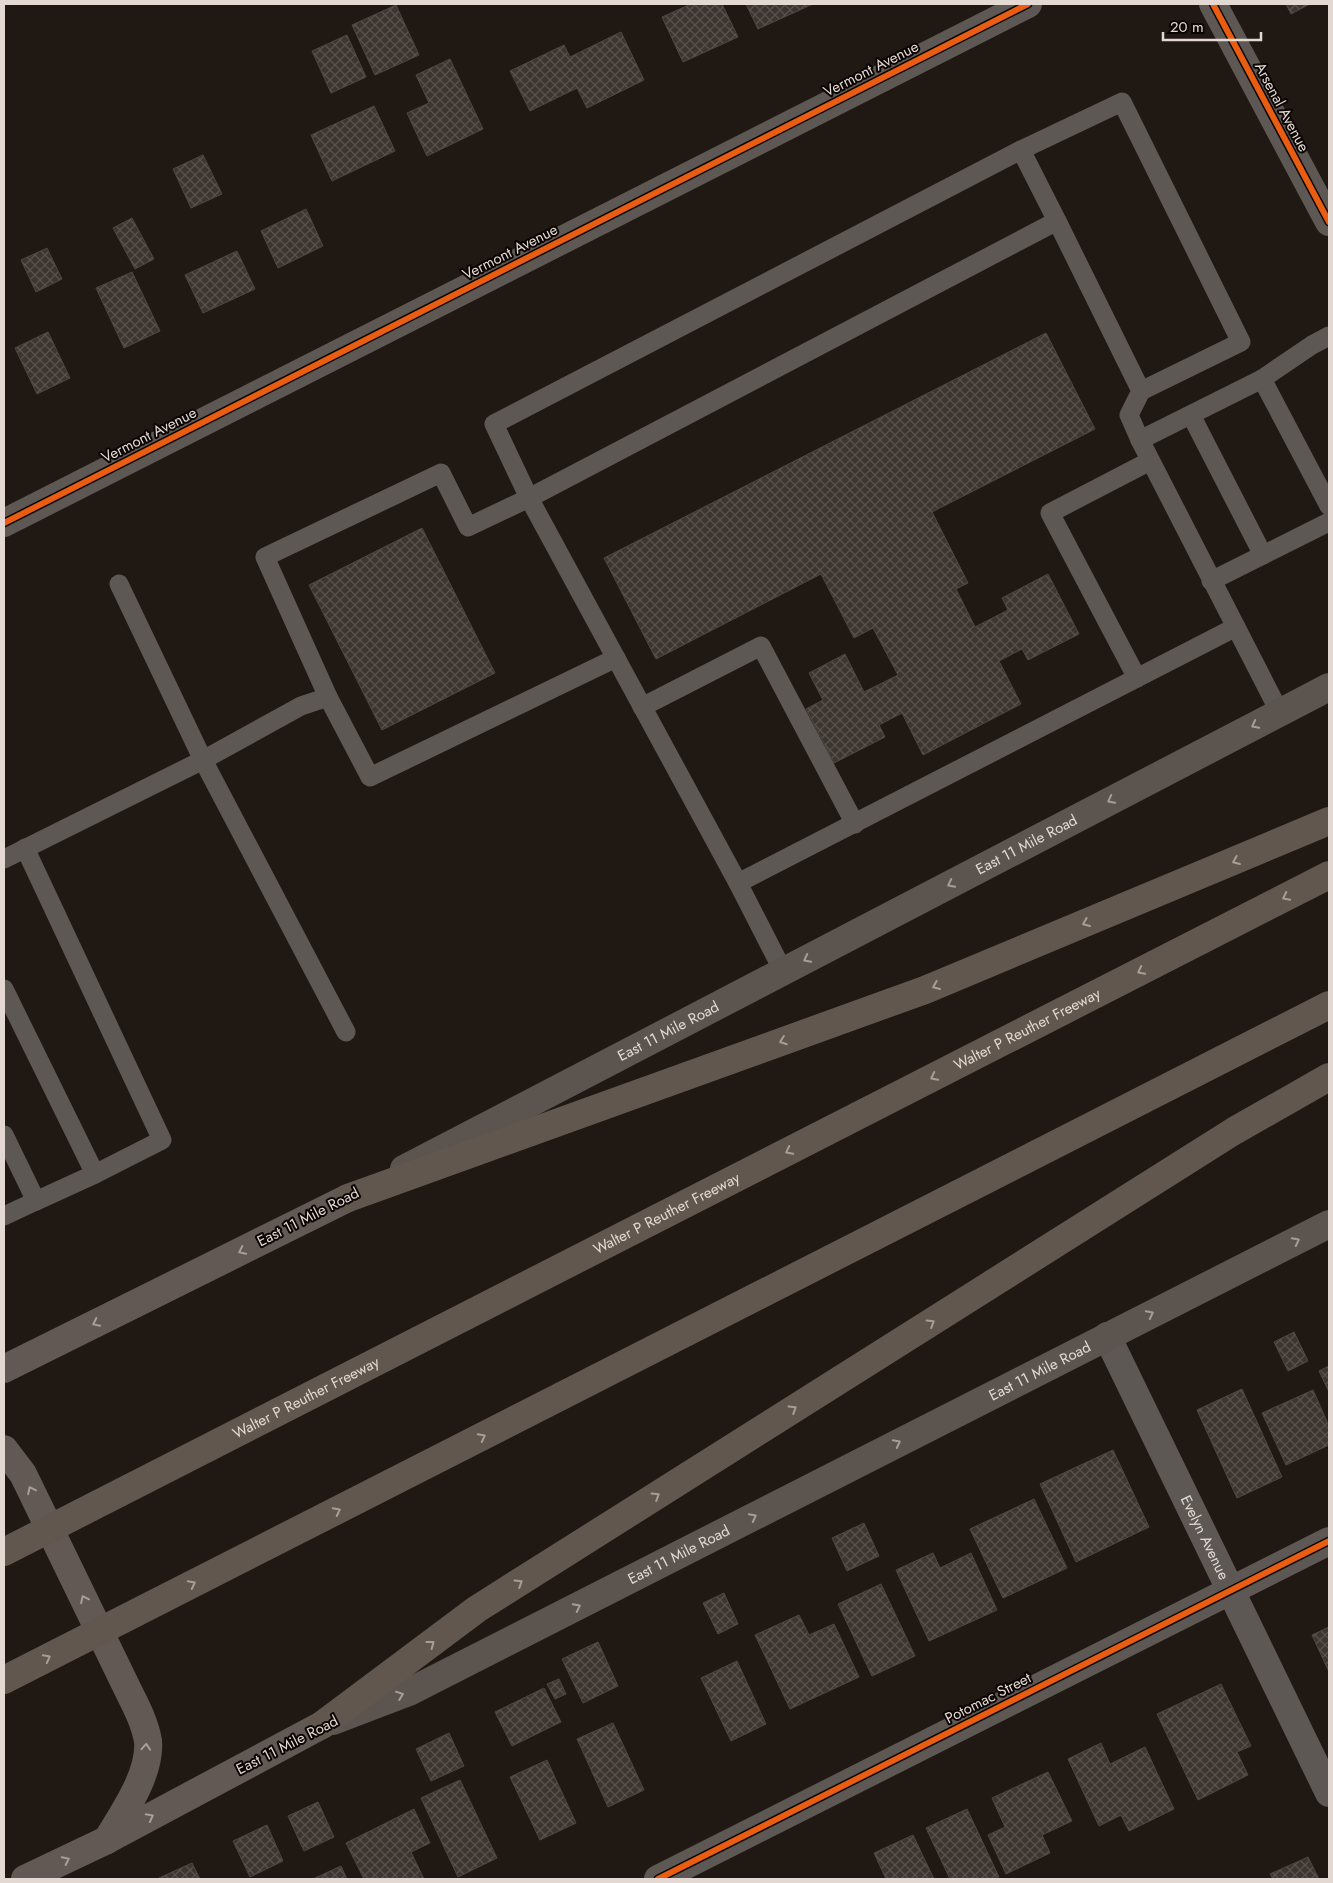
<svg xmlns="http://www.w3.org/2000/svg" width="1333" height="1883" font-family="Jost,sans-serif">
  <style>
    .building { fill: url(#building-cross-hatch); stroke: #4d4641 }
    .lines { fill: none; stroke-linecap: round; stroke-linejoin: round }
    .lane { stroke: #5e5854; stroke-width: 19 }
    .street { stroke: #5e5854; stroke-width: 28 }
    .secondary { stroke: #5c544f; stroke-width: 28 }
    .primary { stroke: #635954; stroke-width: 28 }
    .highway { stroke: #61574f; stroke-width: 28 }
    .cycleway-casing { stroke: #0a0503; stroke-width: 9 }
    .cycleway { stroke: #e95d12; stroke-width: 6 }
    .oneway { stroke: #a69d97 }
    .oneway2 { stroke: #a89e97 }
    .oneway3 { stroke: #a99f99 }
    .labels { text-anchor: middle; stroke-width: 4; stroke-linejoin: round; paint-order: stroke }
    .street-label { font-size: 15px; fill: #e3d8d2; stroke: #0a0503 }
  </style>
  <defs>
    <pattern id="building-cross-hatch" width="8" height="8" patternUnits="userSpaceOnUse" patternTransform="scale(1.25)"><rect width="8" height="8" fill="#3c3530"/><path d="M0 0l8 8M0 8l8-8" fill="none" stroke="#58524d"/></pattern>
  </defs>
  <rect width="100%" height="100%" fill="#201813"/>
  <!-- building -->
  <g class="building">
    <path d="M691,4H722L738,37L683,62L662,17Z"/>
    <path d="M746,4H813L758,29Z"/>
    <path d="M1286,4H1310L1291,14Z"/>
    <path d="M396,5L419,55L375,75L352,25Z"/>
    <path d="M621,32L644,80L587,108L577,88L530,111L510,71L564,45L570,57Z"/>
    <path d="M347,35L366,77L331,93L312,51Z"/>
    <path d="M450,59L483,129L427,156L407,113L429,103L416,75Z"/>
    <path d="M374,106L395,151L332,181L311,135Z"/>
    <path d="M203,155L222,194L191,208L173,169Z"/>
    <path d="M306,209L323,246L278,268L261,231Z"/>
    <path d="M132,218L154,259L135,269L113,228Z"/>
    <path d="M47,248L62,279L36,292L21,260Z"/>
    <path d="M237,251L255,289L203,313L185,275Z"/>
    <path d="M132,272L160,331L124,348L96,288Z"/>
    <path d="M48,332L70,378L37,394L15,348Z"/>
    <path d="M1046,333L1095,429L932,512L968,583L956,589L975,627L1008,610L1002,598L1048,574L1079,634L1028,660L1022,649L999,661L1021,704L923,755L902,713L879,725L885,737L834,763L806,709L823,700L809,673L845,654L864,692L898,675L873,628L854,638L821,574L656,659L604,558Z"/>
    <path d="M422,528L495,673L382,730L309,585Z"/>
    <path d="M1294,1332L1308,1361L1288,1371L1274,1342Z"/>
    <path d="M1329,1366V1392L1319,1371Z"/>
    <path d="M1242,1389L1282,1477L1237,1498L1197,1410Z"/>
    <path d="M1313,1390L1329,1426V1445L1286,1465L1262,1413Z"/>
    <path d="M1113,1450L1149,1527L1076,1562L1040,1484Z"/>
    <path d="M1034,1499L1067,1568L1003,1598L970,1529Z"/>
    <path d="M864,1523L879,1556L847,1571L832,1538Z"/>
    <path d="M933,1553L940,1568L971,1553L997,1610L929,1641L896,1570Z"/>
    <path d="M881,1584L915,1656L872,1676L838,1604Z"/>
    <path d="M724,1593L738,1624L718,1634L703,1603Z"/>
    <path d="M799,1615L809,1635L834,1624L859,1677L790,1709L755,1635Z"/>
    <path d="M1329,1627V1672L1312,1635Z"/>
    <path d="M598,1642L618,1686L583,1703L562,1659Z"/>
    <path d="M737,1661L766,1724L731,1741L701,1678Z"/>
    <path d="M559,1679L566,1694L555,1699L547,1684Z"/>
    <path d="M1221,1684L1251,1746L1237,1752L1248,1775L1198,1800L1157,1714Z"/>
    <path d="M544,1688L561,1722L512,1746L495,1712Z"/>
    <path d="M613,1723L644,1790L608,1807L577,1739Z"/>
    <path d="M449,1733L464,1766L431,1781L416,1749Z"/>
    <path d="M1101,1743L1110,1764L1145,1747L1174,1809L1129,1831L1121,1815L1099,1826L1068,1759Z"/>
    <path d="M547,1760L576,1823L540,1840L510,1777Z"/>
    <path d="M1048,1772L1072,1821L1042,1835L1050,1853L1006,1874L988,1835L1005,1827L992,1798Z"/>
    <path d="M460,1780L497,1858L458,1877L421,1798Z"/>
    <path d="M318,1802L334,1837L304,1851L288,1816Z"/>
    <path d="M414,1809L430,1843L411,1852L424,1879H364L346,1843Z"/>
    <path d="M967,1809L999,1877L994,1879H950L926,1828Z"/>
    <path d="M267,1825L283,1861L250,1877L233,1841Z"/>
    <path d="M913,1835L934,1879H886L874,1853Z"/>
    <path d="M1308,1857L1319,1879H1273L1270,1874Z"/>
    <path d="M192,1863L200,1879H160L159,1878Z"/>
    <path d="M341,1866L347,1879H313Z"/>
  </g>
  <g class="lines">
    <!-- lane -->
    <g class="lane">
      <path d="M1057,221L1021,150L1122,102L1241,342L1141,391"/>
      <path d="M1262,379L1329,506"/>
      <path d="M1191,415L1263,555"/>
      <path d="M1140,440L1262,379L1312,345L1329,336"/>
      <path d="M1211,581L1329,522"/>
      <path d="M119,584L203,760L346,1032"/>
      <path d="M1137,678L1050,513L1150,461"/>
      <path d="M328,697L370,777L616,658"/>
      <path d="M642,707L761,646L855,824"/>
      <path d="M25,848L162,1140L95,1174"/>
      <path d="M4,859L203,760L301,706L328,697L265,557L441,473L468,527L529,498L1057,221L1141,391L1129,415L1140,440L1280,713"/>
      <path d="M738,883L529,498L494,424L1021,150"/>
      <path d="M783,971L738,883L1236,627"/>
      <path d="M4,989L95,1174L36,1201"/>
      <path d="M4,1135L36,1201L4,1216"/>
    </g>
    <!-- street -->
    <g class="street">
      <path d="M1213,4L1329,222"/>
      <path d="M4,523L1028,4"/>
      <path id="s1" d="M1107,1336L1329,1793"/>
      <path d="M658,1879L1329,1541"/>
    </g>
    <!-- secondary -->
    <g class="secondary">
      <path id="s2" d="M404,1169L1329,687"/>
      <path id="s3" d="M333,1721L409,1692L1329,1224"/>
    </g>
    <!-- primary -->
    <g class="primary">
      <path d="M4,1369L348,1198"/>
      <path d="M4,1449L23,1474L128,1690C136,1706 145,1723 148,1741C151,1774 123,1813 107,1840"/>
      <path d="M25,1879L107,1840L322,1725"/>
    </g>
    <!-- highway -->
    <g class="highway">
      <path d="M348,1198L925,990L1329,821"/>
      <path id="s4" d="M4,1552L1329,875"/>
      <path d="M4,1680L1329,1005"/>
      <path d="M322,1725L477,1609L1234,1131L1329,1077"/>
    </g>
    <defs>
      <g id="cycleway">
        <path d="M1213,4L1329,222"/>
        <path d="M4,523L1028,4"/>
        <path d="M658,1879L1329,1541"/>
      </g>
    </defs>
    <!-- cycleway casing -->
    <use href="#cycleway" class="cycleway-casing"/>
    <!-- cycleway -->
    <use href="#cycleway" class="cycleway"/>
  </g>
  <!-- one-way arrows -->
  <defs><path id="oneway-chevron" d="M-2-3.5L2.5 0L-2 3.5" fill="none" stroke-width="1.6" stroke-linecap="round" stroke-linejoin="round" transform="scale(1.25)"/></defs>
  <g class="oneway">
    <use href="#oneway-chevron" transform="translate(1255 725) rotate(153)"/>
    <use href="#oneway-chevron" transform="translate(1111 800) rotate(153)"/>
    <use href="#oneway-chevron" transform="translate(951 884) rotate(153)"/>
    <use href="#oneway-chevron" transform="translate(807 959) rotate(153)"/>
    <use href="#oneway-chevron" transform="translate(1296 1241) rotate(-27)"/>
    <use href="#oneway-chevron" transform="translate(1150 1314) rotate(-27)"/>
    <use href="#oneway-chevron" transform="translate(897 1443) rotate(-27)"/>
    <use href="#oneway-chevron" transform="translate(753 1517) rotate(-27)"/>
    <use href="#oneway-chevron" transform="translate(577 1607) rotate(-27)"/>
    <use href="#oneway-chevron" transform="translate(400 1695) rotate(-21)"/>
  </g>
  <g class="oneway2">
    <use href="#oneway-chevron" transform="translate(1236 861) rotate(157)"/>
    <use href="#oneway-chevron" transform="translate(1286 897) rotate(153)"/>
    <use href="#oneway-chevron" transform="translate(1086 923) rotate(157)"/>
    <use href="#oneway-chevron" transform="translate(1141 971) rotate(153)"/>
    <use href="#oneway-chevron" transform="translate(936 986) rotate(157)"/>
    <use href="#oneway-chevron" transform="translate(783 1041) rotate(160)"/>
    <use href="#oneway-chevron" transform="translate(934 1077) rotate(153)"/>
    <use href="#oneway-chevron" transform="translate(789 1151) rotate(153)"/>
    <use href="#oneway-chevron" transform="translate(931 1323) rotate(-32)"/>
    <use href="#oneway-chevron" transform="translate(793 1409) rotate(-32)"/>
    <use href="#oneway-chevron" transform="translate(482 1437) rotate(-27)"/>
    <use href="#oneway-chevron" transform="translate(656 1496) rotate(-32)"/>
    <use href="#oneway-chevron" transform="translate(337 1511) rotate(-27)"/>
    <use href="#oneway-chevron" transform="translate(519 1583) rotate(-32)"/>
    <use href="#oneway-chevron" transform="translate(192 1584) rotate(-27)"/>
    <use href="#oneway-chevron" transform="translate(431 1644) rotate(-37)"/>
    <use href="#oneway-chevron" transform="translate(47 1658) rotate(-27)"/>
  </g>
  <g class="oneway3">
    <use href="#oneway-chevron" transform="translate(242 1251) rotate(154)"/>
    <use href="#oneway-chevron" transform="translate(96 1323) rotate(154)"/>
    <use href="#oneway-chevron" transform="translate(31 1490) rotate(-116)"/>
    <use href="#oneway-chevron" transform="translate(84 1599) rotate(-116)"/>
    <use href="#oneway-chevron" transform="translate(146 1747) rotate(-86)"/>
    <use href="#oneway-chevron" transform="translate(150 1817) rotate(-28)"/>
    <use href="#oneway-chevron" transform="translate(66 1860) rotate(-26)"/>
  </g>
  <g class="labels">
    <!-- street labels -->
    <g class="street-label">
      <text transform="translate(871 69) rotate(-27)" y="5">Vermont Avenue</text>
      <text transform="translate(1282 107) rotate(62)" y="5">Arsenal Avenue</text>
      <text transform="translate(510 252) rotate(-27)" y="5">Vermont Avenue</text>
      <text transform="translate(149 435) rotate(-27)" y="5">Vermont Avenue</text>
      <text dy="5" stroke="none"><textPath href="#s2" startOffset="702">East 11 Mile Road</textPath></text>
      <text dy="5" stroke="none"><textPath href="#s4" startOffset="1149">Walter P Reuther Freeway</textPath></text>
      <text dy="5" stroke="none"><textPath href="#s2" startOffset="298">East 11 Mile Road</textPath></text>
      <text dy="5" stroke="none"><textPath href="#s4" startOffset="744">Walter P Reuther Freeway</textPath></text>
      <text transform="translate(308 1217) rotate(-27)" y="5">East 11 Mile Road</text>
      <text dy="5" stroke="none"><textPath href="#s3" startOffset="789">East 11 Mile Road</textPath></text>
      <text dy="5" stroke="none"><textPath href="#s4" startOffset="339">Walter P Reuther Freeway</textPath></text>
      <text dy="5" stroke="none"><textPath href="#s1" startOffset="224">Evelyn Avenue</textPath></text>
      <text dy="5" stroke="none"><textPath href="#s3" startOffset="384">East 11 Mile Road</textPath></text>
      <text transform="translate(988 1698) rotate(-27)" y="5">Potomac Street</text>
      <text transform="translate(287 1745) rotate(-27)" y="5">East 11 Mile Road</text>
    </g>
  </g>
  <!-- border -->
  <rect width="1333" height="1883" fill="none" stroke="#e3d8d2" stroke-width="10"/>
  <!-- scale -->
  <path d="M1163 32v8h98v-8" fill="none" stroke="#e3d8d2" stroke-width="2.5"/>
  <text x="1170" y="32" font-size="15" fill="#e3d8d2" stroke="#0a0503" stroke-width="4" paint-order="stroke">20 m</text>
</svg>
